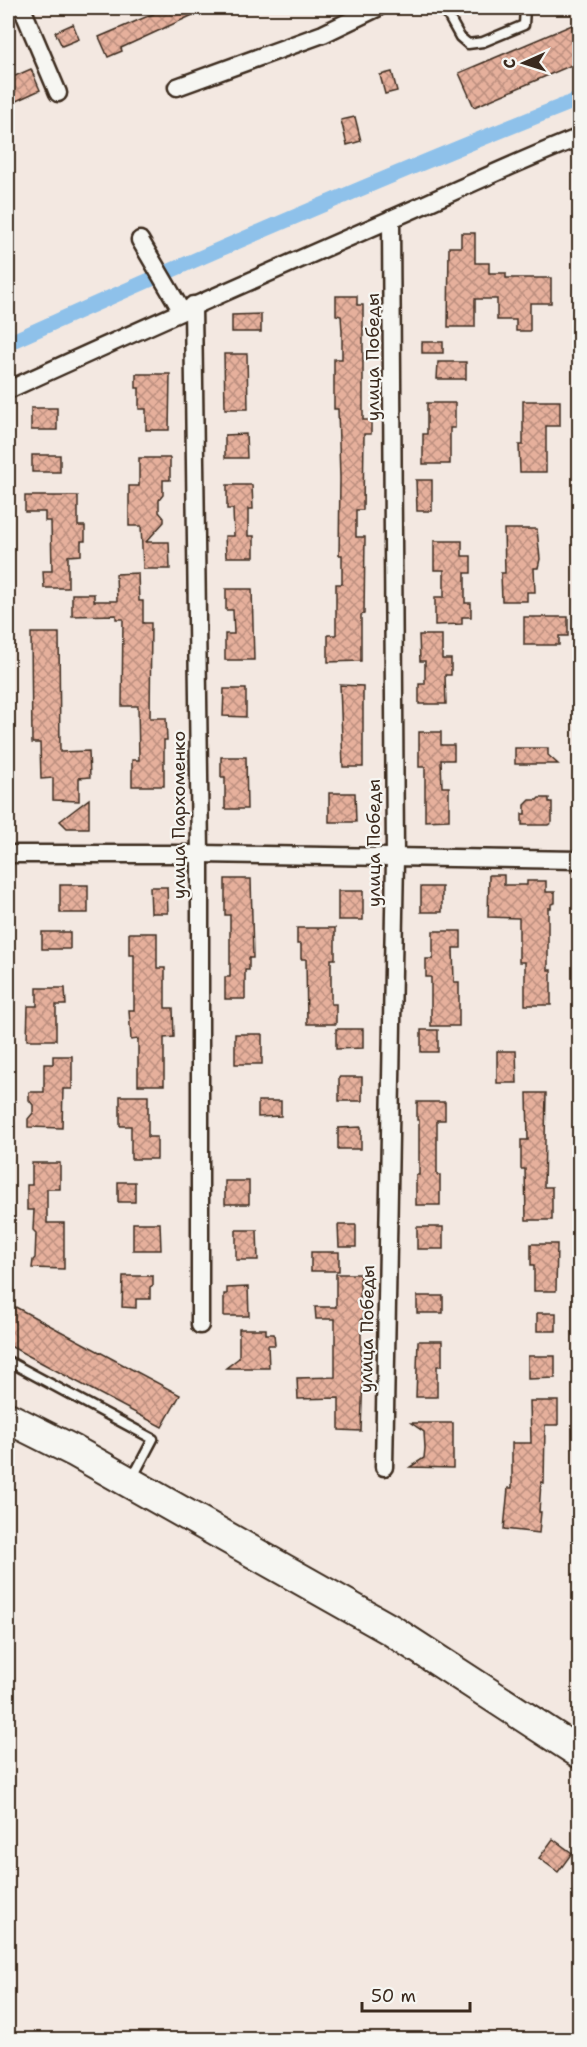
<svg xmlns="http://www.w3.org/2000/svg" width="587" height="2047" font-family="'Shantell Sans',sans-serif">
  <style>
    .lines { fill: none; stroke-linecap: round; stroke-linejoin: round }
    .canal { stroke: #8ec1ea; stroke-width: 15 }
    .building { fill: url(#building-cross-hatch); stroke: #3b2a1e; stroke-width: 1.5 }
    .lane-casing { stroke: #3b2a1e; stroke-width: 13 }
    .street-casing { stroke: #3b2a1e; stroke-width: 21 }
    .highway-casing { stroke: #3b2a1e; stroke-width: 34 }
    .lane { stroke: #f6f6f2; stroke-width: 8 }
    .street { stroke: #f6f6f2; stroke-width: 16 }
    .highway { stroke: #f6f6f2; stroke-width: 30 }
    .labels { text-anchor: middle; stroke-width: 4.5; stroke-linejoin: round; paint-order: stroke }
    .street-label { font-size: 18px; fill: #3b2a1e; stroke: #f6f6f2 }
  </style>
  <defs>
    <pattern id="building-cross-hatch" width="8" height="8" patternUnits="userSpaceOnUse" patternTransform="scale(1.5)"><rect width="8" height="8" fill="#e6b09c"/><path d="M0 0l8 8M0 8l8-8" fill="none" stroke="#bc8f7f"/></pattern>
  </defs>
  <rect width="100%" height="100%" fill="#f3e8e1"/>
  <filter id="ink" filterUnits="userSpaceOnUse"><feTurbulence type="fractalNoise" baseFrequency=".0167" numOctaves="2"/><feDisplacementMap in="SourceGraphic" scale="12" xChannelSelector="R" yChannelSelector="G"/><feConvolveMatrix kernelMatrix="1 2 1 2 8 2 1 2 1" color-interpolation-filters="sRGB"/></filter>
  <g filter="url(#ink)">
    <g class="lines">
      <!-- canal -->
      <path class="canal" d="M8,343C197,258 387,175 580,99"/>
    </g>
    <!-- building -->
    <g class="building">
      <path d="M167,8H208L121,48L122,51L108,57L99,37Z"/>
      <path d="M73,24L79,39L62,46L55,32Z"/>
      <path d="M572,25L579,43V62L474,107L459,73Z"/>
      <path d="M31,69L40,90L14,102L8,87V79Z"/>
      <path d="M392,72L397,91L385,94L380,75Z"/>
      <path d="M355,117L361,141L347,145L341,120Z"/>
      <path d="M461,233H475V263H489V273H506V278H551V303H530V331H516V320H497V299H475V327H448L449,247H461Z"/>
      <path d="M336,296H357V305H363V420H371V434H364L363,510H356V537H365L364,614L361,615V661L328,662V635H336V584H342V555H339L340,478L338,409H334V359H342V331L341,316L336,315Z"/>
      <path d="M261,314V332H232V315Z"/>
      <rect x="422" y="342" width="21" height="11"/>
      <path d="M224,354H247L248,409H225Z"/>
      <path d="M438,362H466V379H437Z"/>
      <path d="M136,374H170L169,430H146V409H139V388H136Z"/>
      <path d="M523,401H560V426H546V472H520L519,445H523Z"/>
      <path d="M427,403H455V428H450V464H423V434H427Z"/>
      <rect x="31" y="408" width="26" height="22"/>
      <path d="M246,434L247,458H225V435Z"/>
      <rect x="32" y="455" width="28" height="17"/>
      <path d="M139,458H170V480H163V495L159,500V512L164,518V522L146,542H169L170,569H143L141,526H129V486H139Z"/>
      <path d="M416,480H432V511H417Z"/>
      <path d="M227,485H252L253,509H248V536H254V557H226L225,536H234L233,509H227Z"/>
      <path d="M25,496H78V526H85V541H81V555L68,556V588H44L43,571H52L51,521H45V512H25Z"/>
      <path d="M504,529H537L540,559L538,568H534L535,592H527V601H502L501,573H505Z"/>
      <path d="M434,541H462V556H471V573H465V603H471V617H462V624L435,625V597H444V570H434Z"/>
      <path d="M138,573L139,601H143V623H151L150,718H166L167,740H164V786H132V760H139L138,706H122L123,619H116V615L72,616V594H94V601H117L116,574Z"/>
      <path d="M226,589H252L254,660H225V634H234L233,610H226Z"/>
      <path d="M524,617H568V636H559V645H524Z"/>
      <path d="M31,633H59L60,752L89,751L90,777L79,778V801L53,800V778L41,779L40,743H32Z"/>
      <path d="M419,635H442V659H451V675H445L446,704H419V684H425V661H420Z"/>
      <path d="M340,685L363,686V767H343Z"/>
      <path d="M224,689H246V717L223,716Z"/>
      <path d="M419,732H441V745H454V760H441L442,787H449V820L425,821V767H419Z"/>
      <path d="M515,748H548V755L558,764H515Z"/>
      <path d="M221,757H246L247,809H225V777H221Z"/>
      <path d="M329,793H355L356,822H329Z"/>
      <path d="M539,798H549V802H552V822L548,825H522V814H525V805L530,800H537Z"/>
      <path d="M89,799V828H67L60,821Z"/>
      <path d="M489,875H504V885H527V881H546V892H555V903L551,904V908H548V970H551V1005H525V962H519V918L488,917Z"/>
      <path d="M225,879H251L253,958H249V970H245V999H225V977H230V915H225Z"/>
      <rect x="60" y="885" width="28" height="28"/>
      <path d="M150,887H167L168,913H151Z"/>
      <rect x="421" y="887" width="21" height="25"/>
      <rect x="338" y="891" width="25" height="29"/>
      <path d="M297,928H335V959H331V1004H336V1024H307L306,959H301V944H297Z"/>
      <path d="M433,931H461V948H453L454,982H459V1026H431V977H426V959H433Z"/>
      <rect x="42" y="932" width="28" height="17"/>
      <path d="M129,933H157V968H165V1008H173L174,1037L164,1038V1085H138V1039L131,1040L129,1010H134V955H129Z"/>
      <path d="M37,988H65L66,1005H56V1040H27L28,1006H37Z"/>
      <path d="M336,1029H363V1048L336,1049Z"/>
      <rect x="421" y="1030" width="17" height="22"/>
      <rect x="235" y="1034" width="27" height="30"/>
      <path d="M497,1051H516L517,1083H497Z"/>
      <path d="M53,1056H72V1089H63L62,1128L28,1127V1119L33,1113V1105L29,1100V1092H44V1064H53Z"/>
      <rect x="339" y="1077" width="23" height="24"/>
      <path d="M527,1093H546L544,1187H552V1220H526L525,1169H521V1140H528Z"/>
      <path d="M120,1096H148V1137H157V1159H131V1126H120Z"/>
      <path d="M258,1101H281V1116L258,1117Z"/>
      <path d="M417,1102H445V1120H437V1175H440V1205H416V1175H419V1120H417Z"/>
      <path d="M361,1127V1149H338V1128Z"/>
      <path d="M32,1163H60V1189H47V1223H64V1269L32,1268L33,1260L35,1258L36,1233L33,1230L34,1210H27V1185H32Z"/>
      <rect x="225" y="1181" width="24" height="23"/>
      <rect x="118" y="1182" width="17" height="20"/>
      <path d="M133,1223H160L161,1250H133Z"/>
      <path d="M338,1225H356V1247H339Z"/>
      <rect x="417" y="1227" width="26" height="22"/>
      <path d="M236,1230H257L258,1260H236Z"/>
      <path d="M531,1244H557L556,1291H534V1265H531Z"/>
      <rect x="311" y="1252" width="28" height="19"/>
      <path d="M336,1274H360V1307H363V1319H361V1375H363L361,1431L339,1430V1398L298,1399L297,1378L335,1377V1319H316L315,1307H336Z"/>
      <path d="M123,1276H153V1285L150,1287V1299H136V1308L122,1307Z"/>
      <path d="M248,1287L249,1316H224V1294H227V1288Z"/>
      <rect x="417" y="1296" width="26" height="17"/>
      <path d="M8,1303L180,1395L162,1427L8,1345Z"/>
      <rect x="537" y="1313" width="19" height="18"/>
      <path d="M239,1329H266V1334H274L275,1345H268L269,1368H226L239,1358Z"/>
      <path d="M418,1341H442V1366H437V1397H416Z"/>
      <path d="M528,1356H555V1378L528,1379Z"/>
      <path d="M530,1401H558V1425H545L544,1483L541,1482L539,1512H541L539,1533L504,1529L508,1488H512V1443H531Z"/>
      <path d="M411,1423H453V1468L410,1467L424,1458L425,1448L424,1432Z"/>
      <path d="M553,1839L572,1853L558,1872L539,1858Z"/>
    </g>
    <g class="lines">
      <defs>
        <g id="lane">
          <path d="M444,8L460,37L468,44L483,42L524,25L525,8"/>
          <path d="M8,1361L153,1439L134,1475"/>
        </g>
        <g id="street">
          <path d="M22,8L58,93"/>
          <path d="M177,87L323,34L377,8"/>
          <path d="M140,240L181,310"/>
          <path d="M193,305L200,854V1325"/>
          <path d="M8,390C134,332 261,276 389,220C452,193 515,162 580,137"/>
          <path d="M8,854H200L580,860"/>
          <path d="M384,1467L395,858L391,219"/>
        </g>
        <path id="highway" d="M8,1418L74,1451L391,1630L580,1753"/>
      </defs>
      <!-- lane casing -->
      <use href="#lane" class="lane-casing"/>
      <!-- street casing -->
      <use href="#street" class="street-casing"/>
      <!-- highway casing -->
      <use href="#highway" class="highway-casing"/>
      <!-- lane -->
      <use href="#lane" class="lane"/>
      <!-- street -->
      <use href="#street" class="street"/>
      <!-- highway -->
      <use href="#highway" class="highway"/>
    </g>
  </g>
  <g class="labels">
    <!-- street labels -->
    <g class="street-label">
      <text transform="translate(373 357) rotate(-90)" y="6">улица Победы</text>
      <text transform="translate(179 815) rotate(-90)" y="6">улица Пархоменко</text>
      <text transform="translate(374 843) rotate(-90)" y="6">улица Победы</text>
      <text transform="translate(367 1329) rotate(-89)" y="6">улица Победы</text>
    </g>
  </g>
  <!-- margin -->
  <rect width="587" height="2047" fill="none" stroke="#f6f6f2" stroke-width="30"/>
  <rect x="15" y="15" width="557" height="2017" fill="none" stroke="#3b2a1e" stroke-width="2" filter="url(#ink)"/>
  <!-- north arrow -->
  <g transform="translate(524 63) rotate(267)" stroke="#f6f6f2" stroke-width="4.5" paint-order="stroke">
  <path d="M0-4.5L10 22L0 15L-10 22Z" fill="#3b2a1e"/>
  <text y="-9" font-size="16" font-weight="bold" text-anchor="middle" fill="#3b2a1e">С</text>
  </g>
  <!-- scale -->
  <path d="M362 2002v9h108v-9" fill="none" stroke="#3b2a1e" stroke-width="3"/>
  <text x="371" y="2002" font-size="18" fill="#3b2a1e" stroke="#f6f6f2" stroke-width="4.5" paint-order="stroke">50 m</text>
</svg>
